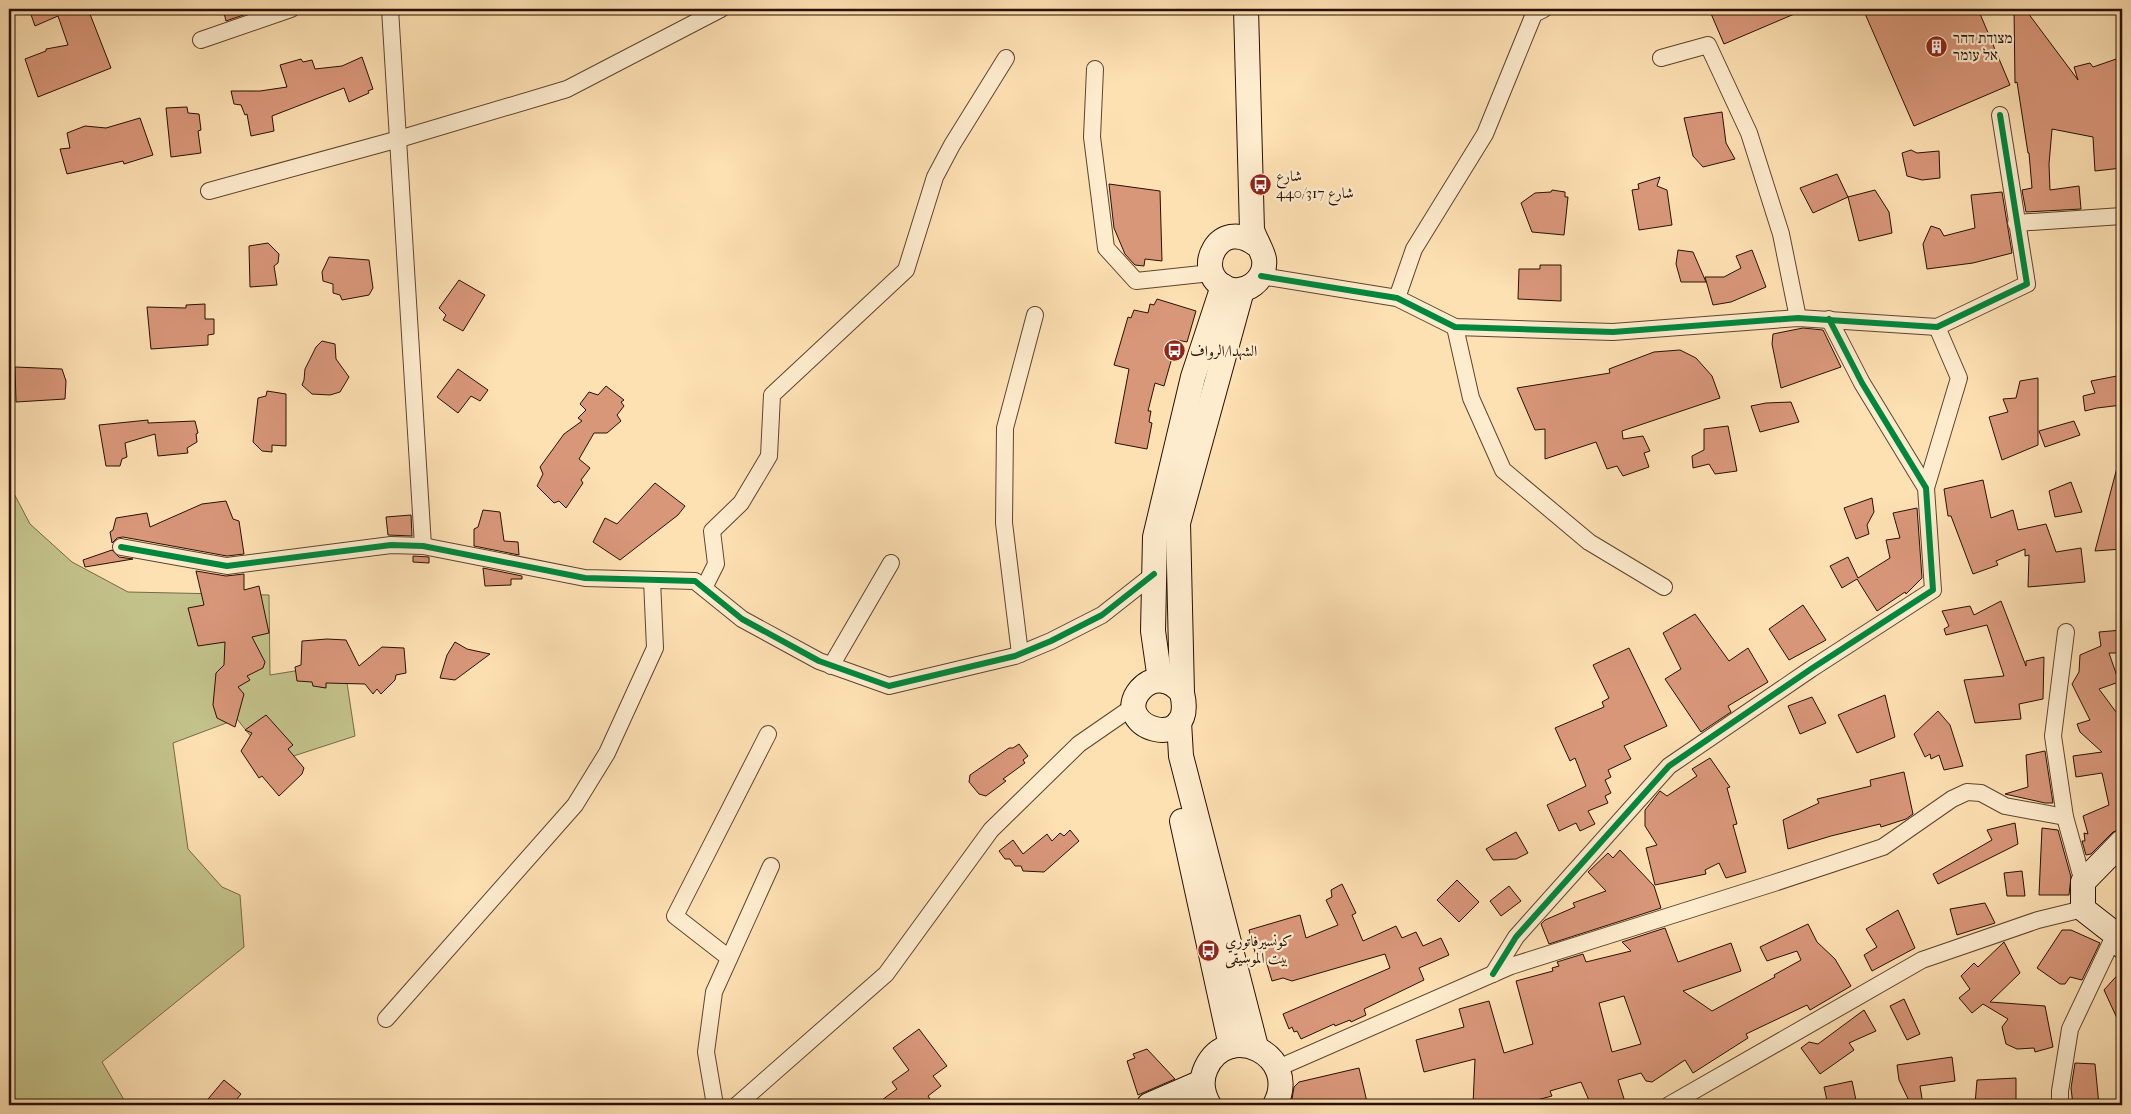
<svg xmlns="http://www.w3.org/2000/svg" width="2131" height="1114" font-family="'IM FELL French Canon',Amiri,'Frank Ruhl Libre',serif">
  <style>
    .green { fill: #c3c28a; stroke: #766945 }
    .building { fill: #d9977a; stroke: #281000; fill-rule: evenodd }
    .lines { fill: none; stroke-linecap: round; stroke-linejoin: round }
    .street-casing { stroke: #5e442d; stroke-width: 18 }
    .secondary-casing { stroke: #281000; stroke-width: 26 }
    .street { stroke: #feecce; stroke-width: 16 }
    .secondary { stroke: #feecce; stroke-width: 24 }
    .cycleway-casing { stroke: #feecce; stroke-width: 9 }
    .cycleway { stroke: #00873e; stroke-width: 6 }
    .labels { text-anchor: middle; stroke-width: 4.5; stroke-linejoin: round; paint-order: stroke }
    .poi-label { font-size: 15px; fill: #281000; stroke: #feecce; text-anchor: start }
  </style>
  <rect width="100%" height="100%" fill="#fee1b3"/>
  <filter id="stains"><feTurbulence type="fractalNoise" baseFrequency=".004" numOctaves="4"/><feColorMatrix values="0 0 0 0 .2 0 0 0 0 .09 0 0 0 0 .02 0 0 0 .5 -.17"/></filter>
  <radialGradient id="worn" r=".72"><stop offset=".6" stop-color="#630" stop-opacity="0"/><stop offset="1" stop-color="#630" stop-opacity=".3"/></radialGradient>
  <!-- green -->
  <path class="green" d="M9,484L30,524L72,562L128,592L269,595L270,675L344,663L355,736L272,763L237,719L173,743L188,849L222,887L240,895L244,947L102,1062L127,1105H9Z"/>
  <!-- building -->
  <g class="building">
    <path d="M29,9H88L111,68L38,97L25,59L46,51V49L68,45L58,16L35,26Z"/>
    <path d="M223,9H261L226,21Z"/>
    <path d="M1709,9H1806L1724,44Z"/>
    <path d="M1863,9H1978L2010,85L1914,126Z"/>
    <path d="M2014,9H2025L2078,80L2074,67L2090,63L2093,67L2122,57V168L2095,171L2093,137L2052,129L2049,164L2050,190L2079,186L2081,209L2026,212L2022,190L2032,188L2029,153H2028L2017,82L2015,83Z"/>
    <path d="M362,57L373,89L368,91L369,93L349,102L344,88L272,116L274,131L251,136L247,114L245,115L241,105L234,104L231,91H260L287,87L280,65L301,59L303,62L312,60L315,69L342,66Z"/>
    <path d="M187,107L188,113L199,114L201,130L198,131L201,153L171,157L166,108Z"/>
    <path d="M1722,112L1726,143L1735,159L1703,167L1693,156L1684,118Z"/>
    <path d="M140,118L153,155L124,164L123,161L67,174L60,149L70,148L67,133L85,126L106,128Z"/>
    <path d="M1911,150L1917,153L1939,151L1940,178L1922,180L1907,176L1902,153Z"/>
    <path d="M1837,174L1848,197L1813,213L1800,188Z"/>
    <path d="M1660,177L1657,186L1667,190L1672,225L1639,230L1632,190L1639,189L1638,184Z"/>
    <path d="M1109,184L1160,191L1162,261L1145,259L1144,266L1135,265L1125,254L1114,228Z"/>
    <path d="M1552,190L1565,192V197H1568L1564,235L1532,232L1521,203L1535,193L1551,192Z"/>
    <path d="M1875,190L1889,212L1892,233L1859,241L1848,197Z"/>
    <path d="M2002,192L2012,253L1973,263L1927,269L1923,244L1931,226L1940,229L1944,236L1975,228L1971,195Z"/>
    <path d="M268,243L279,254L278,263L274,266L277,285L250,287L249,246Z"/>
    <path d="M1678,250L1693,252L1706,282H1681L1676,264Z"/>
    <path d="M1752,250L1766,287L1731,302L1713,305L1705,277H1724L1741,268L1736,256Z"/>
    <path d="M329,257L369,260L373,288L369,295L342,300L340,295L333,293V284L323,281L322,272Z"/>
    <path d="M1540,265H1561V301L1518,299L1519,269H1540Z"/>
    <path d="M459,280L485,295L463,331L443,320L446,315L439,308Z"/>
    <path d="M1157,299L1196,311L1187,342L1177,340L1164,386L1155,383L1148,411H1151L1149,422L1152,423L1147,449L1115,443L1129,369L1114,365L1128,317L1131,318L1134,310L1148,313L1150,304L1154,305Z"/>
    <path d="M205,304V319H214V334L208,335V345L151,349L147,307L186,308V305Z"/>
    <path d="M1803,328L1823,330L1841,367L1781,388L1772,344L1773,334Z"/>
    <path d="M322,341L335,344L336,359L349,377L340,392L330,395L312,394L302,385L304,380L305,369L316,347Z"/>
    <path d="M1680,350L1696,358L1712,376L1720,398L1622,431L1623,439L1643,436L1650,451L1644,453L1649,467L1623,476L1617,466L1607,469L1596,442L1545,459V429L1535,430L1517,388L1610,373L1609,369L1654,352Z"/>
    <path d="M15,367L62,369L66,381L65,399L16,402Z"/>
    <path d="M458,369L488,390L480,401L471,396L458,413L437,397Z"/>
    <path d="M2122,375V405L2097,408L2085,411L2083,396L2095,393L2091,381Z"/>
    <path d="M2038,378V445L2002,460L1989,417L2008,412L2003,399L2016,398L2020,381Z"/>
    <path d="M606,386L624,400L621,402L624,406L617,415L621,421L607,433H594L579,459L590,468L581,480L583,483L566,508L559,501L554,503L537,486L543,474L540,467L564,434L582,421L578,418L586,410L580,404L589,392L598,395Z"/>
    <path d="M267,391L286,394V446L272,445V452L262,451L253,442L258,398L266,396Z"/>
    <path d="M1791,402L1799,422L1760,432L1751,406L1766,403Z"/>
    <path d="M148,420V423L195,421L198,433L196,434L197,442L187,448L188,453L158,456L155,434L125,443L127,457L122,459L120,466H106L99,425Z"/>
    <path d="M2074,421L2080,435L2045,447L2039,431Z"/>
    <path d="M1728,426L1737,471L1715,474L1709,464L1693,468L1692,456L1704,450V429Z"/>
    <path d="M2118,464L2122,465V549L2095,551Z"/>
    <path d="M1983,480L1991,518L2013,510L2018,530L2046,524L2056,552L2081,548L2085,582L2028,587L2029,555L2025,556V549L1996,561L1998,565L1973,574L1951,516H1948L1944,489Z"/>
    <path d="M2071,482L2082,512L2055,517L2049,491Z"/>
    <path d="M655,483L685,506L678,515L620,560L593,542L605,518L617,524Z"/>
    <path d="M1872,498L1874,512L1867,525L1869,534L1856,539L1844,508Z"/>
    <path d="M226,501L233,519L239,521L244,554L227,556L123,537L117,538L112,543L110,532L113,530L116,518L147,513L150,527L202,504Z"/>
    <path d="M1917,508L1922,578L1906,594L1905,592L1877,611L1857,579L1842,588L1830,566L1848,557L1858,578L1890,558L1886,540L1900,538L1893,513Z"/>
    <path d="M483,510L500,512L504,541L518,542L519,555L474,546V529L478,527Z"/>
    <path d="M411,515L412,536L388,535L386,517Z"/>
    <path d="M112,550L119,557L133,559L85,567L83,560Z"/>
    <path d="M413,556L429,557V563L413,562Z"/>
    <path d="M483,568L522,576V579H511V585L485,586Z"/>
    <path d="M196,571L226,576L244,574V590L259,586L269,633L252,637L265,662L263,668L247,676L250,680L238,687L244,694L235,727L217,718L213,705L216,673L224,665L225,642L198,646L188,608L204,605Z"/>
    <path d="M2001,601L2026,666V661L2044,657L2043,699L2019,704L2021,719L1975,723L1964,680L2004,676L1987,625L1946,635L1944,629L1949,626L1942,611L1970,606L1974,615Z"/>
    <path d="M1803,605L1826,640L1789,660L1769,629Z"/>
    <path d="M1695,614L1729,661L1748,648L1768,682L1728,706L1731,712L1701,732L1665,679L1681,669L1663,633Z"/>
    <path d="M2122,630V653H2109L2119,682L2099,689L2116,712L2122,710V829L2113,832L2091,854L2086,855L2082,841H2085L2084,833L2088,834L2083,816L2109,805L2102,773L2076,777L2073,756L2102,752L2080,732L2077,724L2090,720L2072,684L2079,672L2080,655L2101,646L2099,632Z"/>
    <path d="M327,639L346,640L359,666L382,647L404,648L406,673L396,675L395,680L381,694L377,689L373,694L365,684L326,683V688L313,686L312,682L297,681L295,667L301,665L302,641Z"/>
    <path d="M455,642L467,649L490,654L455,680L440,678L447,655Z"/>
    <path d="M1629,648L1667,726L1624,746L1631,759L1608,770L1611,777L1605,780L1611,793L1605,796L1608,803L1588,811L1595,824L1580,831L1576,823L1559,831L1547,805L1586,786L1575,758L1570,761L1555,728L1604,707L1602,702L1609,698L1593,665Z"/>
    <path d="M1885,695L1895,737L1857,753L1838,715Z"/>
    <path d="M1812,697L1826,723L1800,734L1788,706Z"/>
    <path d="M1938,711L1950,725L1963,766L1944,770L1939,755L1931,759L1930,754L1925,757L1914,734Z"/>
    <path d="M266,715L293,745L288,749L304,768L302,774L279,796L262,776L259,778L241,751L252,733L245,730Z"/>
    <path d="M1019,744L1028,756L1023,760L1025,763L1003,779L1006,781L986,796L979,794L969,782L970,775L1009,748H1013Z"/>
    <path d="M2045,751L2053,803H2045L2005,794L2028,787L2026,755Z"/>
    <path d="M1710,758L1730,787L1727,788L1737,824L1733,825L1746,872L1726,878L1719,863L1705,870L1706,874L1655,885L1646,848L1657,845L1645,826V810L1660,791L1667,796L1697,776L1692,769Z"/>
    <path d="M1904,772L1913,814L1906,819L1881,827L1880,824L1831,836L1788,849L1783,820L1819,803L1817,799L1871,786L1870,780Z"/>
    <path d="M2015,823L2018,844L1938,884L1933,874L1992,840L1987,830Z"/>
    <path d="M2042,828L2058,830L2071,877L2069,895H2039Z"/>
    <path d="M1070,830L1079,841L1044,872L1023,871L1021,866H1015L1010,859H1005L999,851L1013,840L1023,854L1047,834L1052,841L1060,833L1064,836Z"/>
    <path d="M1516,832L1528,853L1516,859L1493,860L1486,849Z"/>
    <path d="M1620,850L1654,886L1661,908L1549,944L1541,924L1545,920L1575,907L1573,903L1606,891L1588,872L1608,853L1613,858Z"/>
    <path d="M2022,871L2025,896H2007L2004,873Z"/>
    <path d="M1457,880L1479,902L1459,922L1437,900Z"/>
    <path d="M1342,884L1356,913L1352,915L1363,941L1396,926L1402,938L1416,932L1423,946L1441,938L1449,955L1419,968L1424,980L1364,1009L1366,1015L1351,1022L1350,1020L1335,1026L1334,1024L1301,1039L1297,1031L1294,1032L1292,1027L1289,1029L1283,1014L1390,968L1385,954L1292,981L1283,978L1272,981L1264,954L1256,956L1249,930L1300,915L1306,938L1338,925L1326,900L1332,897L1331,890Z"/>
    <path d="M1509,886L1521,901L1501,916L1490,901Z"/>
    <path d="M1985,903L1995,923L1957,935L1950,909Z"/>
    <path d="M1898,910L1915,948L1872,971L1864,955L1877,947L1866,929Z"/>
    <path d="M1808,924L1817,942L1835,959L1851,986L1810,1010L1807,1005L1746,1034L1748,1038L1693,1073L1685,1060L1652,1082L1646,1081L1641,1073L1618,1080L1626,1105H1591L1581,1082L1550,1091L1552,1096L1518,1105H1473L1475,1059L1424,1072L1416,1040L1464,1027L1459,1009L1489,1001L1504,1053L1533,1044L1516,981L1553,971L1552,968L1559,966L1557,962L1583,954L1586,962L1631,951L1622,942L1665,928L1678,962L1731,943L1741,971L1683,991L1712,1011L1775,977L1774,975L1801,960L1797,951L1767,961L1760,947ZM1624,996L1641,1044L1612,1052L1599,1003Z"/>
    <path d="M2062,930H2071L2100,943L2082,980L2070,977L2065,984H2060L2037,968Z"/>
    <path d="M2004,942L2020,973L1990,1002L2045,1006L2053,1047L2035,1052L2034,1048L2017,1049L2006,1044L2002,1027L2008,1019L1983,1004L1972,1013L1959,998L1970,989L1961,976L1974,963L1978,967Z"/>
    <path d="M2122,970V1029L2104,990Z"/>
    <path d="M1904,999L1920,1034L1907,1040L1890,1006Z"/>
    <path d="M1864,1010L1876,1031L1849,1043L1854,1050L1820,1074L1801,1048L1809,1042L1818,1044Z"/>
    <path d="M919,1029L947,1066L933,1076L941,1086L928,1096L934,1105H875L897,1089L892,1082L909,1070L893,1048Z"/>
    <path d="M1147,1049L1175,1079L1138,1095L1127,1061L1135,1058L1133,1054Z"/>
    <path d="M1952,1057L1955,1081L1920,1086L1923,1105H1911L1899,1080L1897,1065Z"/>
    <path d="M2075,1063L2095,1064L2099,1105H2073L2071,1088Z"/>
    <path d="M1359,1068L1367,1102L1354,1105H1291L1294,1087L1299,1082Z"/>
    <path d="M2016,1078V1105H1995L1994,1102L1975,1104L1977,1080Z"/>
    <path d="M224,1080L241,1094L232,1105H203Z"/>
    <path d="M1852,1081L1857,1105H1828L1824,1087Z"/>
  </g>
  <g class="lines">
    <defs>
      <g id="street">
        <path d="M390,9L423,546"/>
        <path d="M201,40L291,9"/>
        <path d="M1661,58L1708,45L1749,133L1781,234L1798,318"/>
        <path d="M1095,69L1092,137L1106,248L1136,281L1211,273"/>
        <path d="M209,191L399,139L567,89L721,9"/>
        <path d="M2016,223L2122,216"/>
        <path d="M1261,276L1397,298L1455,327L1613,332L1798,318L1937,327L2027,284L2000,115"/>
        <path d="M1397,298L1414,249L1485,134L1534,14L1544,9"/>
        <path d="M1455,327L1471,398L1503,470L1589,542L1664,587"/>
        <path d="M1926,488L1959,378L1937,327"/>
        <path d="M121,547L227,566L391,545L423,546L585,578L695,581L742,619L819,661L889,686L1015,656L1051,641L1102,615L1154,574"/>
        <path d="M704,588L716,564L712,531L741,503L769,456L772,395L906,270L935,177L952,145L1006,58"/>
        <path d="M2066,632L2053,736L2065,817L2083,882"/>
        <path d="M1020,654L1004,523L1005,428L1035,315"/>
        <path d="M831,666L891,563"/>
        <path d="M729,958L675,916L768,734"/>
        <path d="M1493,974L1516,937L1669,766L1811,669L1933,590L1926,488L1862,383L1829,319"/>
        <path d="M386,1019L575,805L607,753L655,648L652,580"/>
        <path d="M1278,1068L1511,966L1774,883L1883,847L1952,799L1967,792L1981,793L2005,806L2065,817"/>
        <path d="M715,1105L706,1052L714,992L771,866"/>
        <path d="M737,1105L886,974L991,830L1079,744L1134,706"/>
        <path d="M1669,1105L1922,960L2038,920L2083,909"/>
        <path d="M2060,1105V1091L2070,1029L2115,934"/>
      </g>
      <g id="secondary">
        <path d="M1246,9L1252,230C1255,239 1262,250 1264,259C1267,280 1245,296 1226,288C1191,272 1219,215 1257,245"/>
        <path d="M1160,680L1153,631L1155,537L1193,377L1223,286"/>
        <path d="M1182,693C1171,679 1153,675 1140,690C1109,727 1197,756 1182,693L1178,523L1242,290"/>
        <path d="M1179,722L1181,756L1256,1047"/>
        <path d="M1182,821L1231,1046"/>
        <path d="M2122,842L2083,882V909L2115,934L2122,946"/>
        <path d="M1149,1105L1202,1082"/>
        <path d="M1209,1105C1202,1093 1200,1081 1206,1068C1228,1020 1301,1055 1275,1105"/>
      </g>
    </defs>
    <!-- street casing -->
    <use href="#street" class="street-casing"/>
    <!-- secondary casing -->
    <use href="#secondary" class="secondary-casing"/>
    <!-- street -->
    <use href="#street" class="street"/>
    <!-- secondary -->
    <use href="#secondary" class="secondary"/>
    <defs>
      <g id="cycleway">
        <path d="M1261,276L1397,298L1455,327L1613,332L1798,318L1937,327L2027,284L2000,115"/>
        <path d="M121,547L227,566L391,545L423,546L585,578L695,581L742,619L819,661L889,686L1015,656L1051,641L1102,615L1154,574"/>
        <path d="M1493,974L1516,937L1669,766L1811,669L1933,590L1926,488L1862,383L1829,319"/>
      </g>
    </defs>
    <!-- cycleway casing -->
    <use href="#cycleway" class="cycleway-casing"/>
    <!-- cycleway -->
    <use href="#cycleway" class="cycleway"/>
  </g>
  <!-- icons -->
  <defs>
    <symbol id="building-disc" viewBox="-11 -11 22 22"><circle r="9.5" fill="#8f2418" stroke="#feecce"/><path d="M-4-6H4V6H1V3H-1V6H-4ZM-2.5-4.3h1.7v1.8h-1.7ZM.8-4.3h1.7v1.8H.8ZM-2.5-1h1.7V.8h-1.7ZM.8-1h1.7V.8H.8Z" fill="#fff"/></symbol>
    <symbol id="bus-disc" viewBox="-11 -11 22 22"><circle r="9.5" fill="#8f2418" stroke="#feecce"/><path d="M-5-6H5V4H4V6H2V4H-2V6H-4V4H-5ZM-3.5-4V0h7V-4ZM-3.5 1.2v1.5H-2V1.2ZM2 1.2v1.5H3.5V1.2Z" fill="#fff"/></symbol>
  </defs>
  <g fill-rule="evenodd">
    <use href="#building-disc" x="1924" y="34" width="25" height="25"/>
    <use href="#bus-disc" x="1248" y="172" width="25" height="25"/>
    <use href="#bus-disc" x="1162" y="338" width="25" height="25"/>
    <use href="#bus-disc" x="1196" y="938" width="25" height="25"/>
  </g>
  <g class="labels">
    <!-- poi labels -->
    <g class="poi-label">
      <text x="1953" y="43">מצודת דהר<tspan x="1953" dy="17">אל עומר</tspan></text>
      <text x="1276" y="181">شارع<tspan x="1276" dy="17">440/شارع 317</tspan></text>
      <text x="1190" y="356">الشهدا/الرواف</text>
      <text x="1225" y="946">كونسيرفاتوري<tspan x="1225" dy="17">بيت الموسيقى</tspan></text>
    </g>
  </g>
  <!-- margin -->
  <rect width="2131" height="1114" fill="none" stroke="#fee1b3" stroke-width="30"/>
  <rect x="10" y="10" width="2111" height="1094" fill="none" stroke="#281000" stroke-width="2.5"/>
  <rect x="15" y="15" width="2101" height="1084" fill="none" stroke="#281000"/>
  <rect width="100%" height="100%" filter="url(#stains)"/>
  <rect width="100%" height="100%" fill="url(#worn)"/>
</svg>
